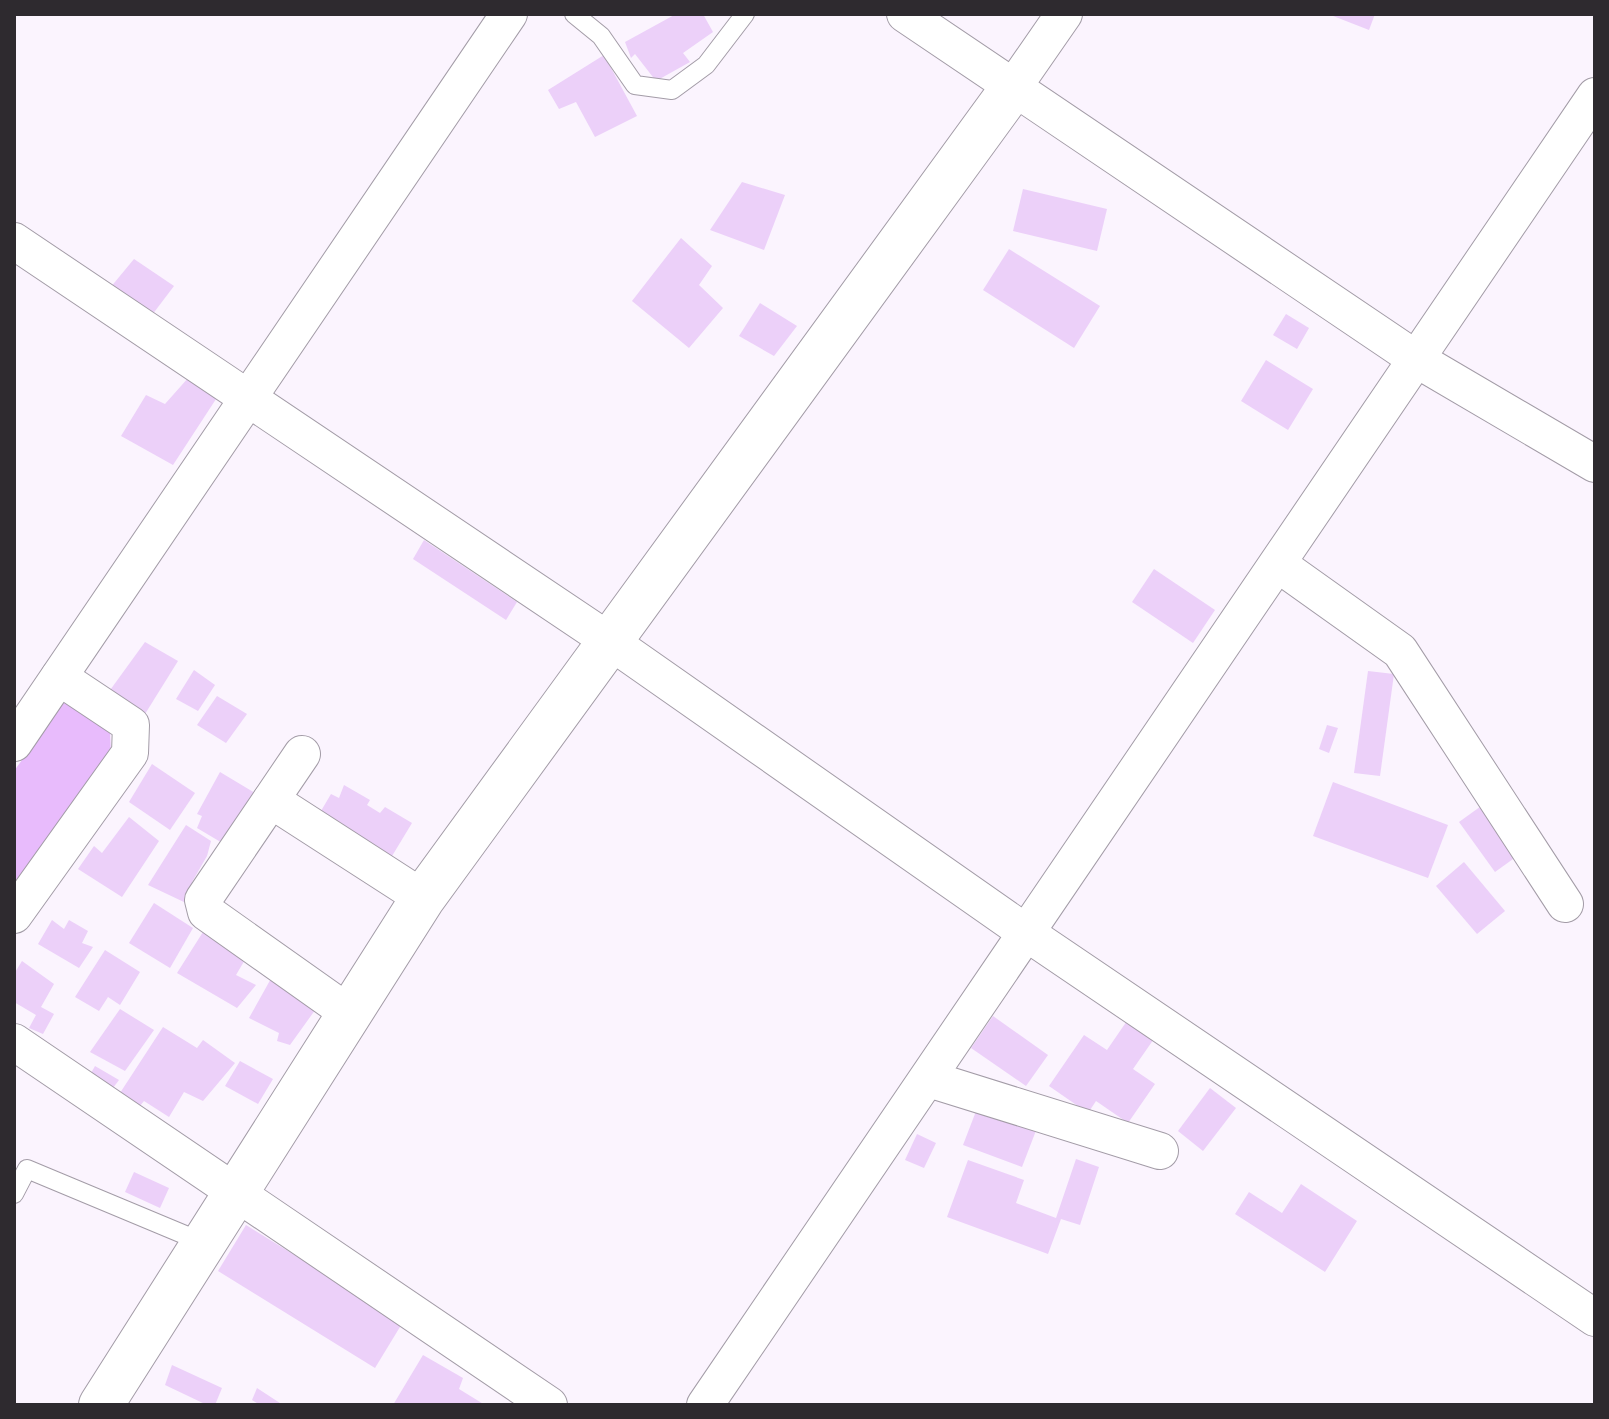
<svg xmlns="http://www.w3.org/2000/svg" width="1609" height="1419" font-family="'Noto Sans',sans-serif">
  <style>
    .green { fill: #e8bbfc }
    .building { fill: #ecd0f9 }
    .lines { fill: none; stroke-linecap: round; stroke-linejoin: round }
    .service-casing { stroke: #a39ca7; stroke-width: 20 }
    .minor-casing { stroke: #a39ca7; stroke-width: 38 }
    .tertiary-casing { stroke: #a39ca7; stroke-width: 46 }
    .service { stroke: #fff; stroke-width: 18 }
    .minor { stroke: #fff; stroke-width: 36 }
    .tertiary { stroke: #fff; stroke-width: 44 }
  </style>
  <rect width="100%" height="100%" fill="#fbf4fe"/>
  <!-- green -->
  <path class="green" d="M65,701L110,731L111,756L14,895V771Z"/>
  <!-- building -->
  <g class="building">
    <path d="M676,14H703L713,32L683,53L690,62L656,81L635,54L631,58L625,42Z"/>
    <path d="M1328,14H1375L1369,30Z"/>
    <path d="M604,55L637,116L595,137L576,102L559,109L548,90Z"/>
    <path d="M742,182L785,195L764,250L710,230Z"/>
    <path d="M1023,189L1107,209L1097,251L1013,231Z"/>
    <path d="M681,238L712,266L699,285L723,308L689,348L632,301Z"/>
    <path d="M1009,249L1100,306L1074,348L983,290Z"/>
    <path d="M134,259L174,286L152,315L110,288Z"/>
    <path d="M760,303L797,326L774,356L739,336Z"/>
    <path d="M1286,314L1309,328L1297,349L1273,335Z"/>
    <path d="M1266,360L1313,389L1288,430L1241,401Z"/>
    <path d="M189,377L218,396L173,465L121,436L146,395L165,404Z"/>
    <path d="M424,540L517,602L506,620L413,559Z"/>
    <path d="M1154,569L1215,610L1193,643L1132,602Z"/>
    <path d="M145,642L178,661L145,714L108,693Z"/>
    <path d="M194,670L215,685L198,711L176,699Z"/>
    <path d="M1368,671L1394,674L1380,776L1354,773Z"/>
    <path d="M217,696L247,714L226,743L197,725Z"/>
    <path d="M1327,725L1338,728L1329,753L1319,749Z"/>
    <path d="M152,764L195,793L170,830L129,802Z"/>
    <path d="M220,772L255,793L224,844L197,828L202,816L197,814Z"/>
    <path d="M1333,782L1448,825L1428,878L1313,836Z"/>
    <path d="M344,785L370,800L367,805L380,813L385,807L412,823L389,861L318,816L331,794L339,798Z"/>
    <path d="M1484,804L1520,854L1495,872L1459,822Z"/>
    <path d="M129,817L159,841L122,897L78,869L94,846L102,853Z"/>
    <path d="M186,825L211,841L207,856L192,882L196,884L186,903L148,885Z"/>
    <path d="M1464,862L1505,911L1477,934L1436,886Z"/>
    <path d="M154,903L193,928L170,968L129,943Z"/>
    <path d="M52,920L64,929L69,920L88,931L82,943L93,947L79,968L38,944Z"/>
    <path d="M203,932L246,958L236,975L256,985L237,1008L177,973Z"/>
    <path d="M105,950L140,972L120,1005L108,997L99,1011L75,997Z"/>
    <path d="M22,961L54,984L41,1007L54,1014L43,1034L29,1028L36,1015L14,1002V974Z"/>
    <path d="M273,975L318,1006L290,1045L277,1041L279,1033L249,1018Z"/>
    <path d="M120,1009L154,1030L125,1071L90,1052Z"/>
    <path d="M1131,1015L1158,1033L1133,1069L1155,1084L1128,1123L1096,1101L1088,1113L1049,1086L1084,1035L1107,1050Z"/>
    <path d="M993,1016L1048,1055L1026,1086L971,1048Z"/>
    <path d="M163,1027L197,1048L203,1040L235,1063L203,1101L184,1092L169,1117L144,1101L139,1107L120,1093Z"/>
    <path d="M240,1061L273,1079L258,1104L225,1086Z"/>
    <path d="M95,1066L119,1080L113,1088L91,1073Z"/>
    <path d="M1210,1088L1236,1108L1203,1151L1178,1131Z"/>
    <path d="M978,1106L1037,1128L1022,1167L963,1145Z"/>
    <path d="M917,1134L936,1143L924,1168L905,1160Z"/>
    <path d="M1076,1159L1099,1167L1080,1225L1061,1219L1048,1254L947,1217L968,1160L1024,1180L1016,1203L1056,1218Z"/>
    <path d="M134,1172L169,1188L160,1208L125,1192Z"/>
    <path d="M1301,1184L1357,1221L1325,1272L1235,1214L1249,1192L1282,1213Z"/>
    <path d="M246,1225L403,1322L375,1368L218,1271Z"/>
    <path d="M423,1355L463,1378L459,1389L485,1405H393Z"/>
    <path d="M172,1365L222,1388L215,1405H207L165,1385Z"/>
    <path d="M257,1388L283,1405H260L252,1400Z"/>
  </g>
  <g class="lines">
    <defs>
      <g id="service">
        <path d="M574,14L601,36L635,85L672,90L706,65L745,14"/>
        <path d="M14,1194L27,1169L202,1242"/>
      </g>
      <g id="minor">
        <path d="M905,14L1416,359L1595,464"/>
        <path d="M1012,89L1064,14"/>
        <path d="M14,241L611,642L1028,934L1595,1318"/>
        <path d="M1278,564L1400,651L1565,904"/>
        <path d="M14,743L509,14"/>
        <path d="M302,754L203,900L206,912L350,1014"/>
        <path d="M271,800L423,898"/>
        <path d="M14,915L130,753L131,725L59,677"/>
        <path d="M14,1042L549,1405"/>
        <path d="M929,1079L1160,1151"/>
        <path d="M705,1405L1595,96"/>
      </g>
      <path id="tertiary" d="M101,1405L423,898L1012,89"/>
    </defs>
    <!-- service casing -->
    <use href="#service" class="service-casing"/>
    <!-- minor casing -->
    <use href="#minor" class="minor-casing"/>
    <!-- tertiary casing -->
    <use href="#tertiary" class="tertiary-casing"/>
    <!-- service -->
    <use href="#service" class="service"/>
    <!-- minor -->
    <use href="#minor" class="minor"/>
    <!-- tertiary -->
    <use href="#tertiary" class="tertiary"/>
  </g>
  <!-- border -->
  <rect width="1609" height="1419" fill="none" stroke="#2e2a2f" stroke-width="32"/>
</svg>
